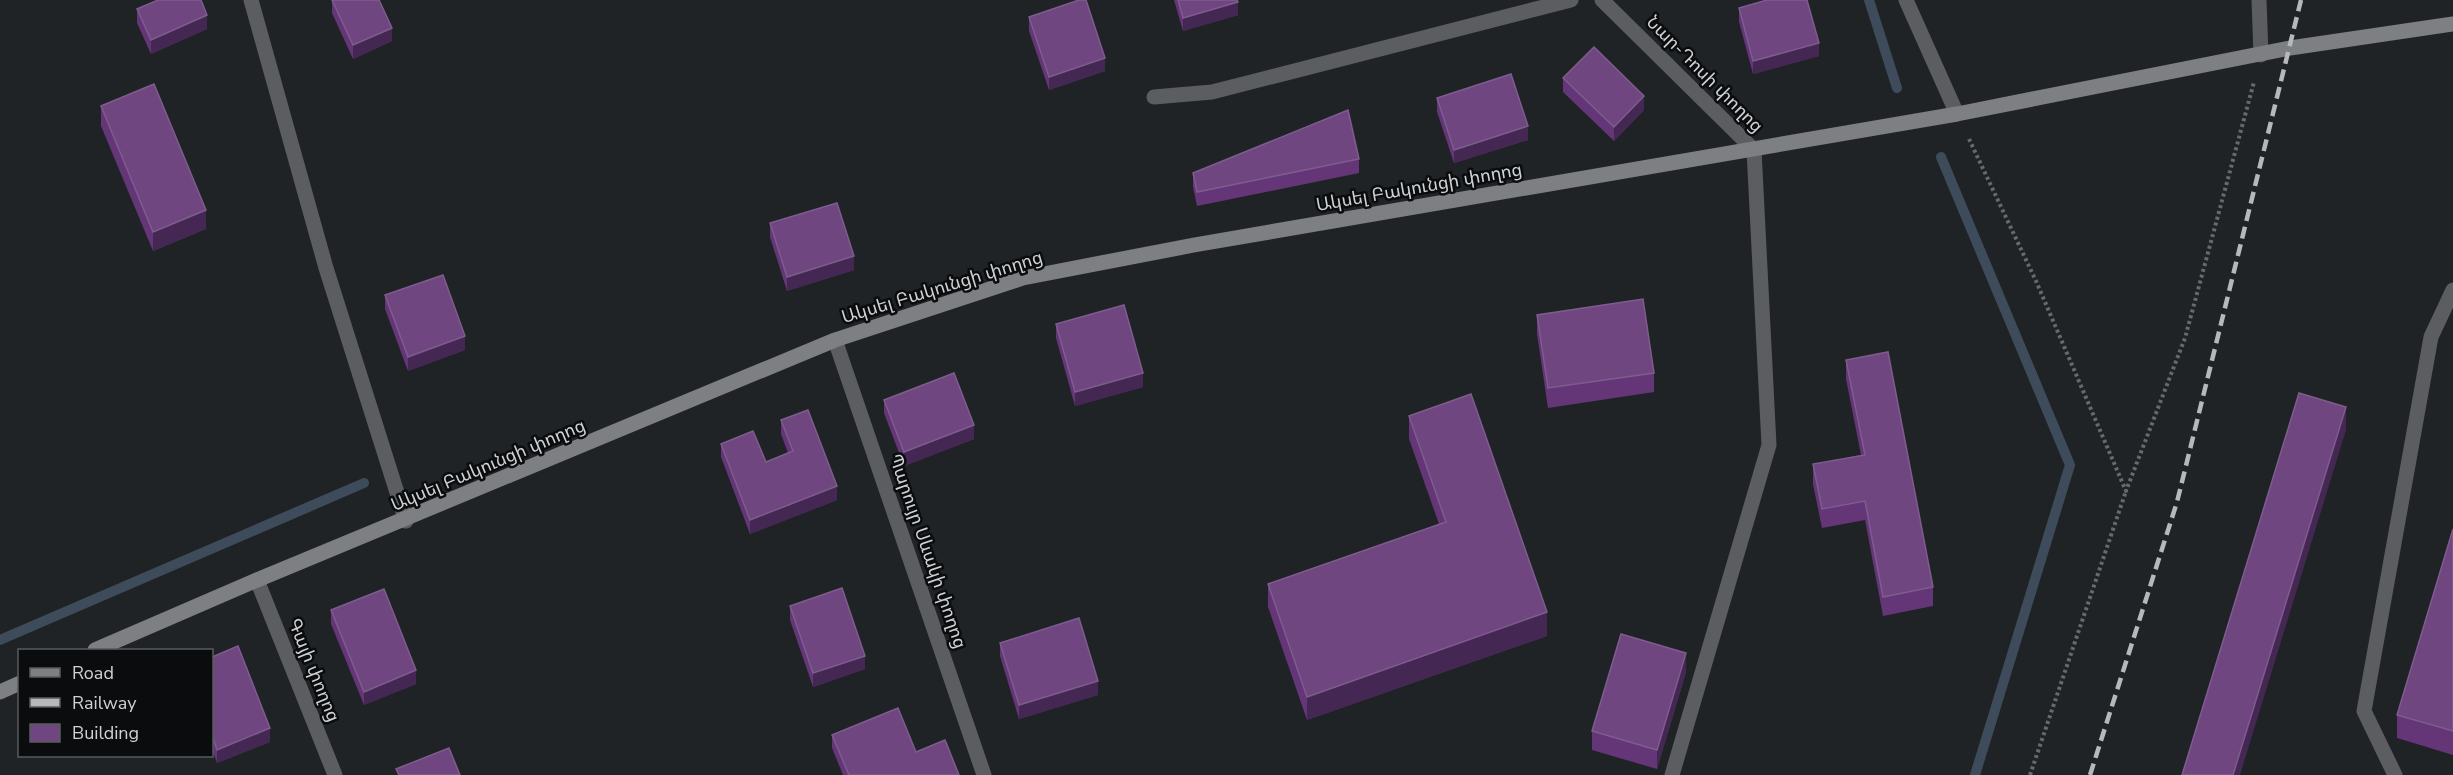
<svg xmlns="http://www.w3.org/2000/svg" width="2453" height="775" font-family="'Nunito Sans','Noto Sans Armenian',sans-serif">
  <style>
    .lines { fill: none; stroke-linecap: round; stroke-linejoin: round }
    .stream { stroke: #3e4b5a; stroke-width: 10 }
    .path { stroke: #676a6d; stroke-width: 4; stroke-dasharray: 3 3; stroke-linecap: butt }
    .lane { stroke: #5c5d60; stroke-width: 15 }
    .street { stroke: #5c5d60; stroke-width: 15 }
    .secondary { stroke: #7d7f82; stroke-width: 15 }
    .rail { stroke: #b6b9bb; stroke-width: 4.5; stroke-dasharray: 12 6; stroke-linecap: butt }
    .wall { fill: #643577 }
    .shaded-wall { fill: #442752 }
    .building { fill: #704681; stroke: #7e5c8e; stroke-width: 1.5 }
    .labels { text-anchor: middle; stroke-width: 5; stroke-linejoin: round; paint-order: stroke }
    .street-label { font-size: 18px; fill: #cfd2d4; stroke: #0a0c0e }
  </style>
  <rect width="100%" height="100%" fill="#1f2326"/>
  <g class="lines">
    <!-- stream -->
    <g class="stream">
      <path d="M1869,0L1897,88"/>
      <path d="M1941,157L2070,465L1975,775"/>
      <path d="M0,640L364,483"/>
    </g>
    <!-- path -->
    <g class="path">
      <path d="M1969,139L2036,281L2126,491L2185,338L2254,82"/>
      <path d="M2030,775L2126,491"/>
    </g>
    <!-- lane -->
    <path class="lane" d="M2395,775L2364,711L2431,337L2453,290"/>
    <!-- street -->
    <g class="street">
      <path d="M251,0L326,268L406,521"/>
      <path d="M1602,0L1754,150L1769,445L1672,775"/>
      <path d="M1906,0L1957,114"/>
      <path d="M2259,0L2261,55"/>
      <path d="M1154,97L1212,92L1571,0"/>
      <path d="M835,340L984,775"/>
      <path d="M257,580L335,775"/>
    </g>
    <!-- secondary -->
    <g class="secondary">
      <path d="M95,650L257,580L835,340L1023,278L1194,245L1957,114L2290,48L2453,24"/>
      <path d="M0,692L20,683"/>
    </g>
    <!-- rail -->
    <path class="rail" d="M2090,775L2177,502L2301,0"/>
  </g>
  <!-- wall -->
  <g class="wall">
    <path d="M332,0L392,41L353,59L332,13Z"/>
    <path d="M1174,0H1237L1238,15L1183,31Z"/>
    <path d="M1739,8L1819,56L1753,74L1739,22Z"/>
    <path d="M137,9L207,29L151,54L137,23Z"/>
    <path d="M1029,17L1105,71L1049,90L1029,31Z"/>
    <path d="M1563,78L1644,110L1614,141L1563,92Z"/>
    <path d="M1437,98L1528,140L1454,163L1437,112Z"/>
    <path d="M101,106L206,229L153,251L101,126Z"/>
    <path d="M1359,159V173L1197,206L1193,187V173Z"/>
    <path d="M770,223L854,270L787,291L770,237Z"/>
    <path d="M385,295L465,350L408,371L385,309Z"/>
    <path d="M1537,315L1654,373V392L1548,408L1537,334Z"/>
    <path d="M1056,324L1143,387L1075,406L1056,338Z"/>
    <path d="M1846,360L1933,587V606L1883,616L1865,520L1822,528L1813,484V464L1861,455L1846,379Z"/>
    <path d="M884,400L974,439L904,466L884,413Z"/>
    <path d="M1409,416L1547,636L1307,720L1268,607V584L1439,524L1409,439Z"/>
    <path d="M781,420L837,500L750,534L721,457V444L766,462L788,453L781,434Z"/>
    <path d="M2453,529V755L2397,738V715Z"/>
    <path d="M790,606L865,669L813,687L790,620Z"/>
    <path d="M331,610L416,684L364,705L331,624Z"/>
    <path d="M1000,643L1098,695L1019,719L1000,656Z"/>
    <path d="M212,657L270,742L217,763L212,749Z"/>
    <path d="M1686,672L1657,769L1592,750V731Z"/>
    <path d="M832,735L916,752L959,775H843L832,748Z"/>
  </g>
  <!-- shaded-wall -->
  <g class="shaded-wall">
    <path d="M1238,2V15L1183,31V18Z"/>
    <path d="M207,15V29L151,54V40Z"/>
    <path d="M392,28V41L353,59V45Z"/>
    <path d="M1819,43V56L1753,74V61Z"/>
    <path d="M1105,58V71L1049,90V77Z"/>
    <path d="M1644,96V110L1614,141V127Z"/>
    <path d="M1528,126V140L1454,163V150Z"/>
    <path d="M206,210V229L153,251V232Z"/>
    <path d="M854,256V270L787,291V277Z"/>
    <path d="M465,336V350L408,371V357Z"/>
    <path d="M1143,373V387L1075,406V392Z"/>
    <path d="M2346,407V430L2240,775H2233Z"/>
    <path d="M974,425V439L904,466V452Z"/>
    <path d="M837,486V500L750,534V520Z"/>
    <path d="M1547,612V636L1307,720V697Z"/>
    <path d="M1686,653V672L1657,769V750Z"/>
    <path d="M865,656V669L813,687V673Z"/>
    <path d="M416,670V684L364,705V692Z"/>
    <path d="M1098,681V695L1019,719V705Z"/>
    <path d="M270,728V742L217,763V750Z"/>
  </g>
  <!-- building -->
  <g class="building">
    <path d="M158,0H201L207,15L151,40L137,9Z"/>
    <path d="M332,0H379L392,28L353,45Z"/>
    <path d="M1079,0H1086L1105,58L1049,77L1029,17Z"/>
    <path d="M1178,0H1237L1238,2L1183,18Z"/>
    <path d="M1767,0H1807L1819,43L1753,61L1739,8Z"/>
    <path d="M1594,47L1644,96L1614,127L1563,78Z"/>
    <path d="M1511,74L1528,126L1454,150L1437,98Z"/>
    <path d="M154,84L206,210L153,232L101,106Z"/>
    <path d="M1348,110L1359,159L1197,192L1193,173Z"/>
    <path d="M837,203L854,256L787,277L770,223Z"/>
    <path d="M443,275L465,336L408,357L385,295Z"/>
    <path d="M1643,299L1654,373L1548,388L1537,315Z"/>
    <path d="M1124,305L1143,373L1075,392L1056,324Z"/>
    <path d="M1888,352L1933,587L1883,597L1865,501L1822,509L1813,464L1865,455L1846,360Z"/>
    <path d="M954,373L974,425L904,452L884,400Z"/>
    <path d="M2299,393L2346,407L2233,775H2182Z"/>
    <path d="M1471,394L1547,612L1307,697L1268,584L1446,522L1409,416Z"/>
    <path d="M808,410L837,486L750,520L721,444L753,431L766,462L793,451L781,420Z"/>
    <path d="M2453,529V731L2397,715Z"/>
    <path d="M842,588L865,656L813,673L790,606Z"/>
    <path d="M384,589L416,670L364,692L331,610Z"/>
    <path d="M1079,618L1098,681L1019,705L1000,643Z"/>
    <path d="M1621,634L1686,653L1657,750L1592,731Z"/>
    <path d="M238,646L270,728L217,750L212,735V657Z"/>
    <path d="M898,708L916,752L945,740L959,775H849L832,735Z"/>
    <path d="M449,748L460,775H399L396,769Z"/>
  </g>
  <g class="labels">
    <!-- street labels -->
    <g class="street-label">
      <text transform="translate(1705 74) rotate(45)" y="6">Նար-Դոսի փողոց</text>
      <text transform="translate(1419 187) rotate(-10)" y="6">Ակսել Բակունցի փողոց</text>
      <text transform="translate(942 287) rotate(-17)" y="6">Ակսել Բակունցի փողոց</text>
      <text transform="translate(488 465) rotate(-23)" y="6">Ակսել Բակունցի փողոց</text>
      <text transform="translate(928 551) rotate(71)" y="6">Պարույր Սևակի փողոց</text>
      <text transform="translate(314 670) rotate(68)" y="6">Գայի փողոց</text>
    </g>
  </g>
  <!-- legend -->
  <rect x="18" y="649" width="195" height="108" fill="#0a0c0e" stroke="#595b5d" stroke-width="1.5"/>
  <rect x="30" y="668" width="30" height="9" fill="#7d7f82" stroke="#595b5d" stroke-width="1.5"/>
  <text x="72" y="679" font-size="18" fill="#cfd2d4">Road</text>
  <rect x="30" y="698" width="30" height="9" fill="#b6b9bb" stroke="#595b5d" stroke-width="1.5"/>
  <text x="72" y="709" font-size="18" fill="#cfd2d4">Railway</text>
  <rect x="30" y="724" width="30" height="18" fill="#704681" stroke="#595b5d" stroke-width="1.5"/>
  <text x="72" y="739" font-size="18" fill="#cfd2d4">Building</text>
</svg>
